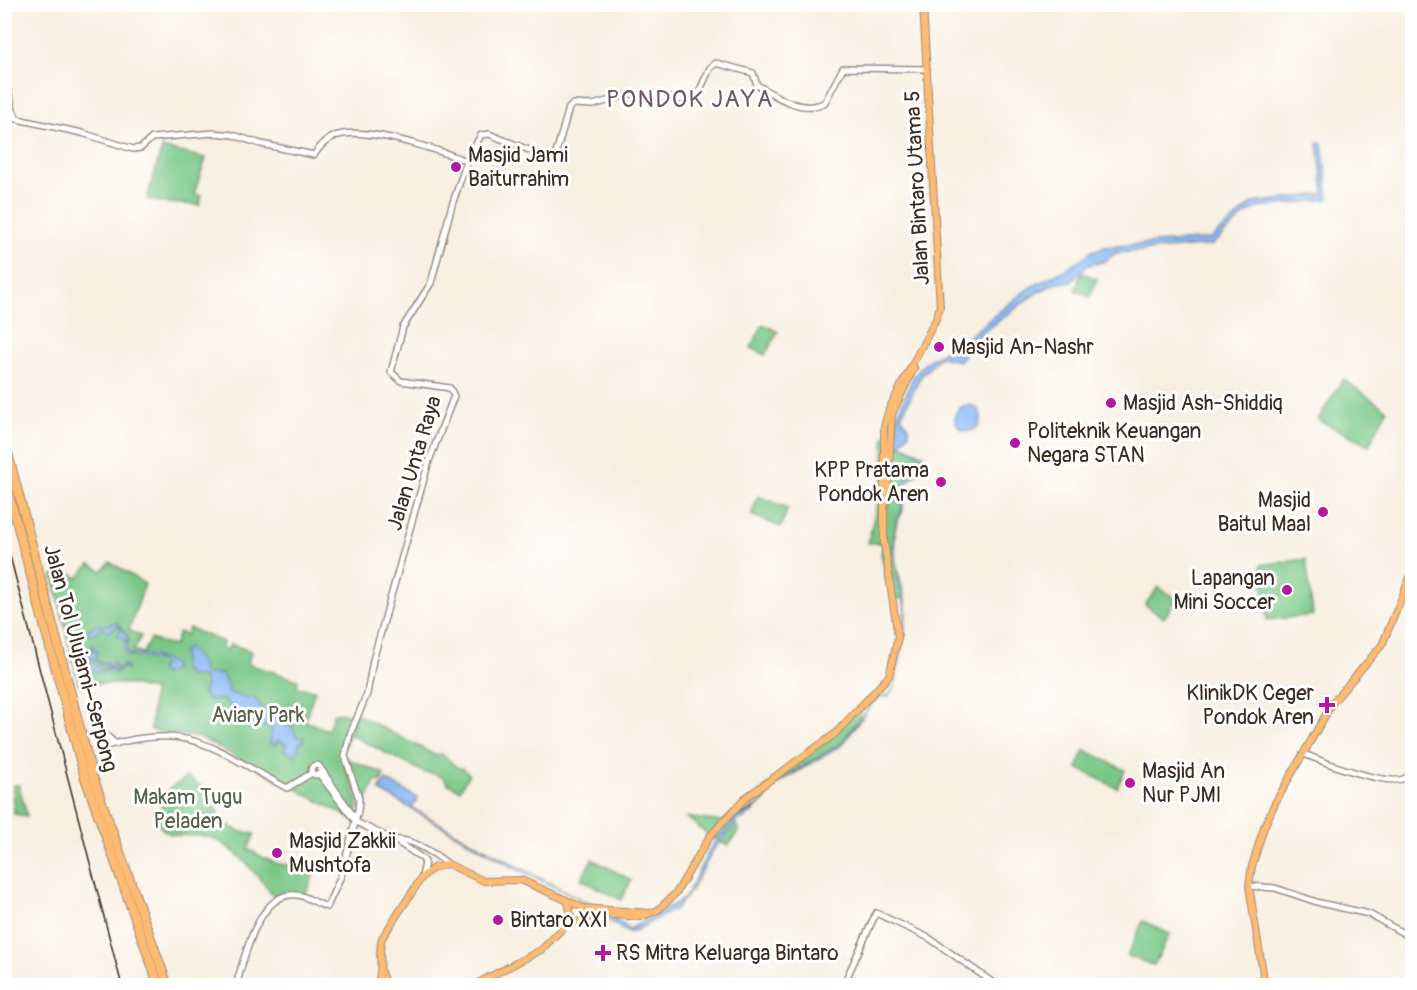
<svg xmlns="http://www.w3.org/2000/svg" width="1417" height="990" font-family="Pangolin,sans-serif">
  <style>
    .green { fill: #7ac888; stroke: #5a7953; stroke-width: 1.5 }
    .water { fill: #88b9f4; stroke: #627289; stroke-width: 1.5 }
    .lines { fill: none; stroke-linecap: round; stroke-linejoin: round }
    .minor-casing { stroke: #9a8c80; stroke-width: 8 }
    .major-casing { stroke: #9a8c80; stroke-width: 8 }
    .highway-casing { stroke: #9a8c80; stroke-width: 10 }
    .minor { stroke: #fff; stroke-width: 5 }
    .major { stroke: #febb71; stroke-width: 6 }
    .highway { stroke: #febb71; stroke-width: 8 }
    .rail { stroke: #3b2a1e; stroke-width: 1.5 }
    .poi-dot { fill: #b5179e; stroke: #fff; stroke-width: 2 }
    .labels { text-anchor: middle; stroke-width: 6; stroke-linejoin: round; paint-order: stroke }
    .poi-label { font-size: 21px; fill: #3b2a1e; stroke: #fff; text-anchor: start }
    .street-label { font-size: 21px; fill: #3b2a1e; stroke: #fff }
    .park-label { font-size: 21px; fill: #516143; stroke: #fff }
    .quarter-label { font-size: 24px; letter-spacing: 1.5px; fill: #745462; stroke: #fff }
  </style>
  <rect width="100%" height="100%" fill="#fff"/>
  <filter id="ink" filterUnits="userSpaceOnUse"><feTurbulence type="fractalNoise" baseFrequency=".0167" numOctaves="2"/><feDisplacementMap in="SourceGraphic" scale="12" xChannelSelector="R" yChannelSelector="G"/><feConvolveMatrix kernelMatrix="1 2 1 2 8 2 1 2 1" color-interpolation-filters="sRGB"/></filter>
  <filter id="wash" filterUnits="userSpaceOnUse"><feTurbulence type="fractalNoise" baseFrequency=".008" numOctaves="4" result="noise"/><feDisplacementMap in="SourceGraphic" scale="24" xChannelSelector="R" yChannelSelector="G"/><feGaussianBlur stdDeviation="1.35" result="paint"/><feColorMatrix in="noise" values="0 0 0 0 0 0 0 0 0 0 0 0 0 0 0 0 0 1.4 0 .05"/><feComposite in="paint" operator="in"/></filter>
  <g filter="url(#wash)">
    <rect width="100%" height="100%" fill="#f8efe1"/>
    <!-- green -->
    <g class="green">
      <path d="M162,148L206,158L194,194L202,196L200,205L166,203L147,199Z"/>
      <path d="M1082,273L1097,279L1090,297L1075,290Z"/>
      <path d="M763,324L778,332L765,355L751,348Z"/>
      <path d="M1343,379L1387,410L1369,445L1318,420Z"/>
      <path d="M884,436L923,455L924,463L902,486V509L896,521L893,550L904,598L893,600L881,554L883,543H868L883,477Z"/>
      <path d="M758,496L788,508L781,527L751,515Z"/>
      <path d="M1306,559L1313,615L1267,620L1261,565Z"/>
      <path d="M110,562L145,584L129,630L141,636L134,650L143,653L150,639L174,646L179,632L186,635L189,628L223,642L222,648L228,650L230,644L251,651L248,664L298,680L297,687L315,690L305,721L328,730L334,713L358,715L435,755L442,754L458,768H462L469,774L460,790L447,783L444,778L432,773H425L351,735L355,720L341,756L358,805L356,821L201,738L151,730L153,690L127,684L78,683L53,576L59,567L78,578L90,564L102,571Z"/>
      <path d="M1158,587L1177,599L1164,618L1145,605Z"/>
      <path d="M859,709L860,717L841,744L809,764L805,766L799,761L800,768L768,788L764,797L761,792Z"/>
      <path d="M1085,750L1125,770L1117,788L1077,768Z"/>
      <path d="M343,757L384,774L381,782L376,780L366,802H360Z"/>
      <path d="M187,777L205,789L215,801L219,819L238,831L255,834L248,849C261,856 280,870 295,863L315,872L305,895L288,894L274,897C257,876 240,851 214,839C195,830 166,845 156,820L169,789Z"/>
      <path d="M13,785H19L27,816L14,814Z"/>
      <path d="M756,806L732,822L740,829L728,846L710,836L686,817L723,822C731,814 746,813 756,806Z"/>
      <path d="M592,859L631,880L621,900L581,879Z"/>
      <path d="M1143,921L1170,934L1154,965L1127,956Z"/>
    </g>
    <!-- water -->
    <g class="water">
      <path d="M1318,143H1322L1329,199L1257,208L1245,215L1212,245L1116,253L1103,262L1088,265L1071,282L1056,283L1038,292L974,339H969L963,345L964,355L960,361L940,357L921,376L901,417L909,427V433L901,444L924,455C928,473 911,474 904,487C903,495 904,503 903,510C902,515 898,518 897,523C895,529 893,543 893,550C894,570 906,589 906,609C906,633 900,658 896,682C894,688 892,692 888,697L878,696L842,745L772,787L764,801L744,819H740L714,849L693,887L677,908L633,932H627L608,920L596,906L515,868L379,790L386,780L418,798L412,808C468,841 526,871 584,901L596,905L630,929L685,898L712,845L737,817L749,813L763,800L768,788L841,744L878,695L888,696L892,691C900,672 911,606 900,590C897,567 892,548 896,524C896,519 900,516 901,511C903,504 900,496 902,488C905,472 927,475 923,455L896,443V417L894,416L898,414L913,377L926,362L969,336L1029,288L1063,271L1092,251L1104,247L1211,239L1253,203L1324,194Z"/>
      <circle cx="968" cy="418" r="13"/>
      <path d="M117,622L129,638L127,649L129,654C143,654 162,656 174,665L173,671L164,675L159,670L163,664L160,661L126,655L124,649L127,640L117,636L121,630L119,625L108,632L101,626L96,633L88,634V629L99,624L109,625Z"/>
      <path d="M91,645L97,651L96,659L102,663L112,662L117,667L101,665L91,657L90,660L100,670L109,667L116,671L124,664L128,670L123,667L116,673L106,669L100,673L91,669V663L86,659L89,655L86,652L94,651L90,649Z"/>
      <path d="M188,647L201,662L203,674H222L230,693L248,698L254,697L264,711L282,717L284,723L292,727L297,738L304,737L303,742L299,743L296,756L284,750L286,744L278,740L275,745L270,743L272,731L270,728L244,717L223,700L206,699L203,693L206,686L204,678L188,675L183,669V652Z"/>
    </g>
  </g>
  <g filter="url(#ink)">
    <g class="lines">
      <defs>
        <g id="minor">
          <path d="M4,75L13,110L17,119L82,133L133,149L141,148L152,138L214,133L233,135L261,144L314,155C319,147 326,140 335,136C364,125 438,150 467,161"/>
          <path d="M116,744L107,736L101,741L106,746C193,721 214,750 287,788L312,773"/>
          <path d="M1304,754C1321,761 1392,789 1407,777C1410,775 1411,772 1412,770"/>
          <circle cx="316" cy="770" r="5"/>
          <path d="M321,769L353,815"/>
          <path d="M319,774L356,822L394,840L422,858L425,862L422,877"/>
          <path d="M394,840C411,838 435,854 448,864"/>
          <path d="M1249,886L1275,888L1320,903L1369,914L1412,938"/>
          <path d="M236,986C244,958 259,890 297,895C307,896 317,904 327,907L341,876L358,811L359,799L345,756L350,734L367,694L373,660L429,461L454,396L450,388L401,381L391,372L403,327L431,283L452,205L467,161L481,135L489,134L554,160L569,108L573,104L593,105L631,94L695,101L710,68L716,63L753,73L757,85C775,96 804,115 825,102L843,68L927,69"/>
          <path d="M843,986L876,913L929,938L998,986"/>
        </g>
        <g id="major">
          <path d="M923,4L940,308"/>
          <path d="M884,508L887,499L892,414L914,368"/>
          <path d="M566,925L571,916L568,902"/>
          <path d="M381,972L384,980L393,986"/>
          <path d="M375,986C385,975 377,952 382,938L422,877L433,868L448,864L484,881L521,880L584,908L650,913"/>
          <path d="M472,986L541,950L565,926L600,914L641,917L658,910L676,893L710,836L745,798L835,734L889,676L898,637L884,542V427L889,409L936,319L940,306"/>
          <path d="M1265,986L1249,886L1252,866L1264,827L1275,803L1333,702L1382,645L1412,573"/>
        </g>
        <g id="highway">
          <path d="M4,157V177"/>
          <path d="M4,438L92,774L168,986"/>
          <path d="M4,475L84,775L159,986"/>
        </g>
      </defs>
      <!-- minor casing -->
      <use href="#minor" class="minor-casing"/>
      <!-- major casing -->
      <use href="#major" class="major-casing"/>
      <!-- highway casing -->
      <use href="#highway" class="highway-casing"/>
      <!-- minor -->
      <use href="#minor" class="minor"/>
      <!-- major -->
      <use href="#major" class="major"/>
      <!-- highway -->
      <use href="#highway" class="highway"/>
      <!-- rail -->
      <path class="rail" d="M4,533L122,986"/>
    </g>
  </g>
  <!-- markers -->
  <g class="poi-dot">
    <circle cx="456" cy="167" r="6"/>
    <circle cx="939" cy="347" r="6"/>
    <circle cx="1111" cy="403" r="6"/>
    <circle cx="1015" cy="443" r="6"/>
    <circle cx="941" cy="482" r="6"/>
    <circle cx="1323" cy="512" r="6"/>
    <circle cx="1287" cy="590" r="6"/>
    <path d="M1324 696h6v6h6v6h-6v6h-6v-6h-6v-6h6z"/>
    <circle cx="1130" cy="783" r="6"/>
    <circle cx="277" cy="853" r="6"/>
    <circle cx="498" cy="920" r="6"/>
    <path d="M600 944h6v6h6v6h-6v6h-6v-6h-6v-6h6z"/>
  </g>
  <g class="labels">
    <!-- poi labels -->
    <g class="poi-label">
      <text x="468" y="162">Masjid Jami<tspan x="468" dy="24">Baiturrahim</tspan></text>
      <text x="951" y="354">Masjid An-Nashr</text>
      <text x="1123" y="410">Masjid Ash-Shiddiq</text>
      <text x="1027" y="438">Politeknik Keuangan<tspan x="1027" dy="24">Negara STAN</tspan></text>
      <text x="929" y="477" text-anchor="end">KPP Pratama<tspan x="929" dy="24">Pondok Aren</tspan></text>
      <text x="1311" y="507" text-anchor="end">Masjid<tspan x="1311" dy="24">Baitul Maal</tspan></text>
      <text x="1275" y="585" text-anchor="end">Lapangan<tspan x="1275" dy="24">Mini Soccer</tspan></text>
      <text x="1314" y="700" text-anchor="end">KlinikDK Ceger<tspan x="1314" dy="24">Pondok Aren</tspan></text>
      <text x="1142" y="778">Masjid An<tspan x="1142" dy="24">Nur PJMI</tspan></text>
      <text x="289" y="848">Masjid Zakkii<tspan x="289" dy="24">Mushtofa</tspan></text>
      <text x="510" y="927">Bintaro XXI</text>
      <text x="616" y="960">RS Mitra Keluarga Bintaro</text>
    </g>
    <!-- street labels -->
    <g class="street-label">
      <text transform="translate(917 188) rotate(-93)" y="7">Jalan Bintaro Utama 5</text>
      <text transform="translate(414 463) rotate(-73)" y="7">Jalan Unta Raya</text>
      <text transform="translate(81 658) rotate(75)" y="7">Jalan Tol Ulujami–Serpong</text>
    </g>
    <!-- park labels -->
    <g class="park-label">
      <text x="258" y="722">Aviary Park</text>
      <text x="188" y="804">Makam Tugu<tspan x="188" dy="24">Peladen</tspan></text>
    </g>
    <!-- quarter labels -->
    <g class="quarter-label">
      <text x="690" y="107">PONDOK JAYA</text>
    </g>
  </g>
  <!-- margin -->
  <rect width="1417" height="990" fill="none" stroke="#fff" stroke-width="24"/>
</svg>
